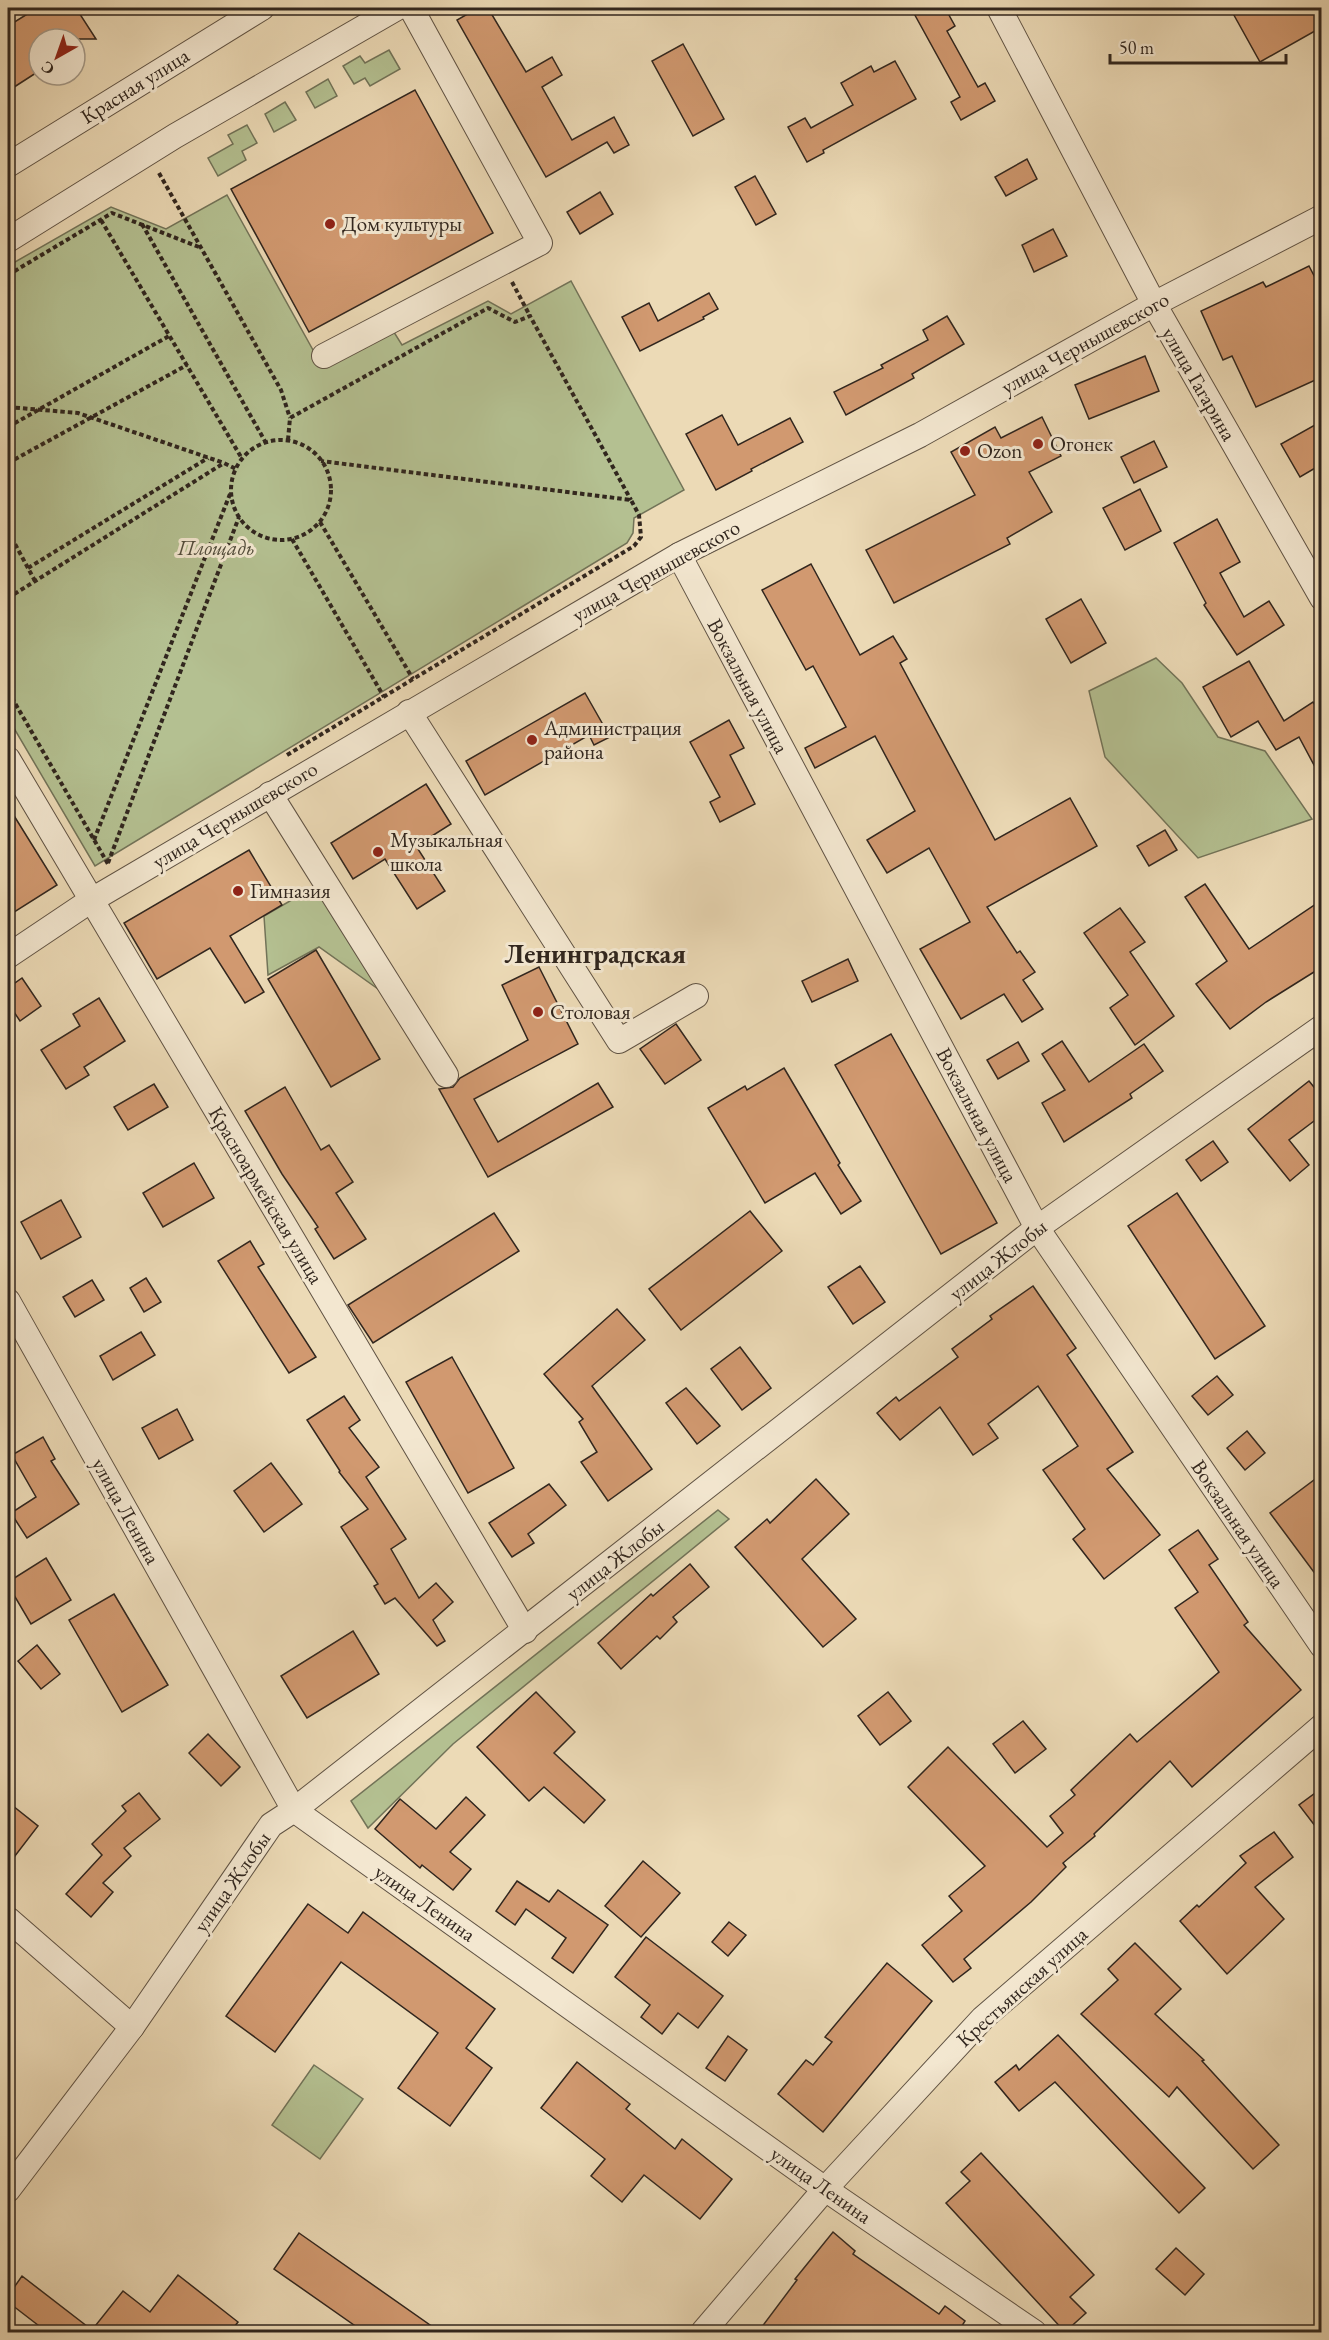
<svg xmlns="http://www.w3.org/2000/svg" width="1329" height="2340" font-family="'EB Garamond',serif">
  <style>
    .green { fill: #b4c091; stroke: #727358; stroke-width: 1.5 }
    .building { fill: #d19970; stroke: #31261e; stroke-width: 1.5 }
    .lines { fill: none; stroke-linecap: round; stroke-linejoin: round }
    .minor-casing { stroke: #605344; stroke-width: 26 }
    .path { stroke: #31261e; stroke-width: 4; stroke-dasharray: 4.5 3; stroke-linecap: butt }
    .minor { stroke: #f3e7d0; stroke-width: 24 }
    .poi-dot { fill: #8f2418; stroke: #f3e7d0; stroke-width: 2 }
    .labels { text-anchor: middle; stroke-width: 6; stroke-linejoin: round; paint-order: stroke }
    .street-label { font-size: 21px; fill: #31261e; stroke: #f3e7d0 }
    .poi-label { font-size: 21px; fill: #31261e; stroke: #f3e7d0; text-anchor: start }
    .park-label { font-size: 21px; font-style: italic; fill: #524c3b; stroke: #f3e7d0 }
    .district-label { font-size: 27px; font-weight: bold; fill: #31261e; stroke: #f3e7d0 }
  </style>
  <rect width="100%" height="100%" fill="#ecdab6"/>
  <filter id="stains"><feTurbulence type="fractalNoise" baseFrequency=".00333" numOctaves="4"/><feColorMatrix values="0 0 0 0 .2 0 0 0 0 .09 0 0 0 0 .02 0 0 0 .5 -.17"/></filter>
  <radialGradient id="worn" r=".72"><stop offset=".6" stop-color="#630" stop-opacity="0"/><stop offset="1" stop-color="#630" stop-opacity=".3"/></radialGradient>
  <!-- green -->
  <g class="green">
    <path d="M389,50L400,69L370,86L365,78L354,84L343,66L360,56L365,63Z"/>
    <path d="M328,79L337,96L315,108L306,92Z"/>
    <path d="M285,102L296,120L274,132L265,114Z"/>
    <path d="M247,125L257,143L242,151L246,160L218,176L208,158L233,144L228,135Z"/>
    <path d="M227,195L323,368L392,329L402,345L488,301L511,314L571,281L684,490L634,518L633,533L627,543L95,866L8,718V266L111,207L166,229Z"/>
    <path d="M1156,658L1182,683L1218,737L1265,751L1312,819L1198,858L1105,757L1089,691Z"/>
    <path d="M321,883L392,999L319,947L268,975L264,916Z"/>
    <path d="M718,1510L729,1519L453,1744L368,1828L351,1801Z"/>
    <path d="M314,2065L363,2099L320,2159L272,2125Z"/>
  </g>
  <!-- building -->
  <g class="building">
    <path d="M37,8H76L96,39H39V71L8,91V26Z"/>
    <path d="M478,8H488L526,72L552,57L562,75L542,87L572,140L614,117L629,145L614,153L607,142L546,177L457,20Z"/>
    <path d="M911,8H945L955,26L947,31L978,87L985,83L995,101L961,120L951,102L960,97Z"/>
    <path d="M1230,8H1322V27L1260,62Z"/>
    <path d="M683,44L724,119L693,136L652,61Z"/>
    <path d="M895,61L916,99L823,150L824,153L807,162L788,127L805,118L811,128L853,105L841,83L871,66L874,72Z"/>
    <path d="M415,90L493,233L309,332L231,189Z"/>
    <path d="M1027,159L1037,179L1006,196L995,177Z"/>
    <path d="M755,176L776,214L756,225L735,187Z"/>
    <path d="M600,192L613,214L580,234L567,212Z"/>
    <path d="M1053,229L1067,256L1034,272L1022,245Z"/>
    <path d="M1309,266L1322,291V377L1256,407L1232,356L1223,360L1201,311L1263,282L1266,287Z"/>
    <path d="M709,293L718,309L703,317L704,319L640,351L622,317L649,303L658,321Z"/>
    <path d="M947,316L964,344L912,374L914,378L846,415L834,392L883,368L881,365L928,340L923,330Z"/>
    <path d="M1145,356L1159,391L1089,419L1075,385Z"/>
    <path d="M722,415L738,445L790,418L803,442L751,469L752,471L716,490L686,434Z"/>
    <path d="M1042,417L1061,456L1029,472L1052,512L1007,538L1010,544L894,603L866,550L975,495L951,452L995,427L1001,438Z"/>
    <path d="M1322,421V464L1300,477L1281,444Z"/>
    <path d="M1154,441L1167,467L1134,483L1121,457Z"/>
    <path d="M1140,489L1161,531L1125,550L1103,508Z"/>
    <path d="M1217,519L1240,562L1220,573L1244,617L1269,601L1284,625L1237,655L1204,605L1206,603L1174,543Z"/>
    <path d="M811,564L860,655L893,636L907,659L900,663L995,840L1070,798L1097,846L987,907L1017,953L1020,951L1035,972L1023,980L1043,1009L1022,1022L1004,994L961,1019L920,949L970,922L929,848L887,873L867,840L915,811L875,736L815,768L805,748L846,727L813,666L806,670L762,590Z"/>
    <path d="M1081,599L1106,643L1071,663L1046,619Z"/>
    <path d="M1249,661L1284,721L1313,702L1322,715V780L1299,737L1276,750L1258,721L1231,737L1203,687Z"/>
    <path d="M585,693L610,737L594,745L589,735L485,795L466,761Z"/>
    <path d="M729,720L744,748L730,755L755,804L720,822L710,802L720,797L690,742Z"/>
    <path d="M426,784L451,824L416,846L445,891L417,909L385,859L353,879L331,843Z"/>
    <path d="M8,806L57,885L8,916Z"/>
    <path d="M1165,830L1177,850L1149,866L1137,846Z"/>
    <path d="M249,850L282,905L230,936L264,992L245,1003L210,948L157,979L124,923Z"/>
    <path d="M1205,884L1249,949L1322,900V967L1266,1002L1230,1029L1196,984L1227,961L1185,897Z"/>
    <path d="M1120,908L1145,942L1130,952L1174,1016L1135,1045L1110,1008L1128,995L1084,933Z"/>
    <path d="M316,950L380,1059L331,1087L268,979Z"/>
    <path d="M848,959L858,981L812,1002L802,981Z"/>
    <path d="M539,967L578,1044L474,1099L498,1142L598,1083L613,1107L488,1177L439,1089L453,1087L460,1078L528,1040L502,985Z"/>
    <path d="M22,978L41,1006L20,1021L8,1003V988Z"/>
    <path d="M99,998L125,1041L84,1067L89,1075L66,1089L41,1050L80,1026L73,1014Z"/>
    <path d="M676,1024L701,1060L665,1084L640,1049Z"/>
    <path d="M891,1034L997,1223L941,1254L835,1065Z"/>
    <path d="M1062,1041L1089,1082L1144,1044L1163,1071L1130,1094L1132,1098L1064,1142L1042,1103L1065,1090L1042,1054Z"/>
    <path d="M1018,1042L1029,1061L998,1079L987,1060Z"/>
    <path d="M784,1068L840,1163L838,1165L861,1201L841,1214L815,1173L765,1203L708,1108L745,1086L747,1090Z"/>
    <path d="M1309,1081L1322,1097V1115L1289,1140L1309,1165L1290,1181L1248,1129Z"/>
    <path d="M154,1084L168,1107L128,1130L114,1107Z"/>
    <path d="M285,1087L321,1150L329,1145L353,1182L336,1193L366,1239L334,1259L315,1229L318,1227L282,1174L245,1111Z"/>
    <path d="M1213,1141L1228,1162L1201,1181L1186,1160Z"/>
    <path d="M194,1163L214,1198L163,1227L143,1193Z"/>
    <path d="M1177,1193L1265,1326L1215,1359L1128,1226Z"/>
    <path d="M61,1200L81,1237L41,1259L21,1222Z"/>
    <path d="M750,1211L782,1251L681,1330L649,1289Z"/>
    <path d="M494,1213L519,1251L373,1343L348,1305Z"/>
    <path d="M250,1241L264,1264L258,1267L316,1357L289,1373L218,1261Z"/>
    <path d="M860,1266L885,1302L853,1324L828,1287Z"/>
    <path d="M146,1278L161,1302L144,1312L130,1288Z"/>
    <path d="M92,1280L104,1300L75,1317L63,1297Z"/>
    <path d="M1033,1286L1076,1348L1067,1355L1133,1452L1107,1469L1160,1535L1104,1579L1073,1539L1085,1529L1043,1470L1078,1446L1038,1386L988,1424L998,1438L973,1455L940,1407L900,1440L877,1413L896,1397L899,1401L958,1357L952,1349L992,1319L990,1316Z"/>
    <path d="M617,1309L645,1340L592,1386L652,1469L608,1501L581,1462L597,1452L579,1422L583,1419L544,1374Z"/>
    <path d="M141,1332L155,1355L113,1380L100,1356Z"/>
    <path d="M740,1347L771,1388L742,1410L711,1369Z"/>
    <path d="M452,1357L514,1468L468,1493L406,1382Z"/>
    <path d="M1217,1376L1233,1395L1208,1415L1192,1396Z"/>
    <path d="M686,1388L720,1426L697,1444L666,1403Z"/>
    <path d="M344,1396L360,1420L349,1428L379,1467L366,1477L406,1539L391,1549L419,1598L436,1583L453,1602L433,1620L445,1641L437,1646L395,1598L385,1604L374,1586L378,1584L341,1527L368,1509L339,1472L340,1471L307,1420Z"/>
    <path d="M177,1409L193,1440L159,1459L142,1428Z"/>
    <path d="M1247,1431L1265,1453L1245,1470L1227,1448Z"/>
    <path d="M43,1437L55,1459L51,1461L79,1504L27,1538L11,1513L36,1497L12,1455Z"/>
    <path d="M271,1463L302,1504L264,1532L234,1491Z"/>
    <path d="M1322,1474V1583L1270,1513Z"/>
    <path d="M816,1479L849,1514L802,1559L856,1619L823,1647L735,1547L767,1519L770,1523Z"/>
    <path d="M549,1484L566,1505L528,1534L534,1543L512,1557L489,1523Z"/>
    <path d="M1198,1530L1218,1559L1209,1565L1248,1622L1244,1625L1301,1690L1192,1787L1170,1761L1094,1834L1095,1836L1063,1863L1066,1867L1031,1902L964,1959L971,1968L953,1982L922,1945L962,1911L949,1896L985,1866L908,1787L948,1747L1047,1847L1063,1833L1050,1816L1075,1795L1071,1790L1130,1734L1137,1742L1219,1672L1175,1608L1198,1592L1169,1550Z"/>
    <path d="M46,1558L71,1600L31,1624L8,1585V1582Z"/>
    <path d="M690,1564L709,1587L673,1617L677,1622L660,1639L657,1636L621,1669L598,1643L651,1594L653,1596Z"/>
    <path d="M114,1594L168,1685L122,1712L69,1620Z"/>
    <path d="M353,1631L379,1674L307,1718L281,1676Z"/>
    <path d="M37,1645L60,1674L41,1689L18,1661Z"/>
    <path d="M536,1692L575,1732L554,1753L605,1800L584,1823L544,1787L529,1801L477,1747Z"/>
    <path d="M888,1692L911,1721L880,1745L858,1716Z"/>
    <path d="M1023,1721L1046,1749L1015,1773L993,1744Z"/>
    <path d="M208,1734L240,1767L221,1786L189,1753Z"/>
    <path d="M1322,1788V1835L1299,1805Z"/>
    <path d="M139,1793L160,1819L124,1848L131,1856L103,1883L113,1892L91,1917L66,1894L102,1855L92,1844L126,1811L122,1806Z"/>
    <path d="M466,1797L485,1815L450,1852L471,1869L453,1890L422,1865L420,1868L375,1829L400,1799L436,1829Z"/>
    <path d="M8,1802L38,1826L8,1865Z"/>
    <path d="M1274,1832L1293,1857L1255,1887L1284,1919L1227,1974L1180,1921L1197,1905L1199,1907L1246,1863L1240,1856Z"/>
    <path d="M643,1861L680,1893L641,1937L605,1906Z"/>
    <path d="M517,1881L549,1902L558,1890L608,1925L573,1973L552,1958L566,1938L526,1909L515,1925L496,1911Z"/>
    <path d="M308,1904L348,1933L363,1912L495,2009L466,2048L492,2068L450,2126L398,2088L438,2033L341,1962L275,2052L226,2016Z"/>
    <path d="M729,1922L746,1935L728,1956L712,1942Z"/>
    <path d="M646,1937L723,1996L698,2028L678,2013L662,2034L641,2017L650,2005L615,1977Z"/>
    <path d="M1135,1943L1181,1989L1155,2014L1204,2060L1202,2061L1279,2145L1253,2169L1177,2087L1169,2097L1081,2014L1118,1980L1108,1969Z"/>
    <path d="M887,1963L932,2001L823,2132L778,2094L806,2060L813,2065L832,2042L825,2037Z"/>
    <path d="M1058,2035L1205,2188L1179,2213L1055,2082L1019,2111L995,2082L1016,2065L1019,2070Z"/>
    <path d="M728,2036L747,2050L725,2081L706,2068Z"/>
    <path d="M577,2062L630,2104L626,2109L675,2149L682,2139L732,2179L700,2219L644,2175L622,2202L591,2176L605,2159L541,2108Z"/>
    <path d="M981,2153L1094,2275L1070,2297L1086,2313L1065,2332L946,2203L970,2181L961,2172Z"/>
    <path d="M833,2232L855,2251L853,2254L939,2314L945,2306L965,2321L960,2329L965,2332H758L797,2280L795,2279Z"/>
    <path d="M299,2233L440,2332H364L274,2269Z"/>
    <path d="M1176,2248L1204,2274L1185,2295L1156,2269Z"/>
    <path d="M178,2275L238,2322L230,2332H47L8,2302V2296L22,2276L92,2330L123,2291L150,2312Z"/>
  </g>
  <g class="lines">
    <defs>
      <g id="minor">
        <path d="M999,8L1154,304L1322,598"/>
        <path d="M8,165L262,8"/>
        <path d="M8,240L175,136L397,8"/>
        <path d="M324,356L540,243L411,8"/>
        <path d="M679,555L1037,1228L1322,1646"/>
        <path d="M409,712L619,1041L696,996"/>
        <path d="M8,759L525,1631"/>
        <path d="M270,794L446,1075"/>
        <path d="M8,956L90,901L679,555L920,435L1154,304L1322,217"/>
        <path d="M8,1301L294,1810L825,2189L1034,2332"/>
        <path d="M8,1919L132,2027"/>
        <path d="M8,2190L132,2027L271,1825L294,1810L1037,1228L1322,1027"/>
        <path d="M703,2332L825,2189L983,2018L1322,1726"/>
      </g>
    </defs>
    <!-- minor casing -->
    <use href="#minor" class="minor-casing"/>
    <!-- path -->
    <g class="path">
      <path d="M159,173L281,390L290,418"/>
      <path d="M101,220L241,457"/>
      <path d="M142,224L266,443"/>
      <path d="M8,275L112,213L199,247"/>
      <path d="M512,282L530,316"/>
      <path d="M8,407L78,413L224,463L236,469"/>
      <path d="M8,427L169,336"/>
      <circle cx="281" cy="490" r="50"/>
      <path d="M288,440L290,418L488,308L515,322L530,316L631,500"/>
      <path d="M8,463L187,365"/>
      <path d="M320,522L413,679"/>
      <path d="M8,531L35,581"/>
      <path d="M292,539L384,697"/>
      <path d="M28,568L208,458"/>
      <path d="M8,598L224,463"/>
      <path d="M8,691L108,864"/>
      <path d="M287,755L634,546L641,537L639,515L631,500L321,461"/>
      <path d="M94,840L230,494"/>
      <path d="M108,863L239,517"/>
    </g>
    <!-- minor -->
    <use href="#minor" class="minor"/>
  </g>
  <!-- markers -->
  <g class="poi-dot">
    <circle cx="330" cy="224" r="6"/>
    <circle cx="1038" cy="444" r="6"/>
    <circle cx="965" cy="451" r="6"/>
    <circle cx="532" cy="740" r="6"/>
    <circle cx="378" cy="852" r="6"/>
    <circle cx="238" cy="891" r="6"/>
    <circle cx="538" cy="1012" r="6"/>
  </g>
  <g class="labels">
    <!-- street labels -->
    <g class="street-label">
      <text transform="translate(135 86) rotate(-32)" y="7">Красная улица</text>
      <text transform="translate(1085 343) rotate(-29)" y="7">улица Чернышевского</text>
      <text transform="translate(1199 384) rotate(60)" y="7">улица Гагарина</text>
      <text transform="translate(656 571) rotate(-29)" y="7">улица Чернышевского</text>
      <text transform="translate(748 686) rotate(62)" y="7">Вокзальная улица</text>
      <text transform="translate(235 815) rotate(-31)" y="7">улица Чернышевского</text>
      <text transform="translate(977 1115) rotate(62)" y="7">Вокзальная улица</text>
      <text transform="translate(266 1195) rotate(59)" y="7">Красноармейская улица</text>
      <text transform="translate(998 1260) rotate(-38)" y="7">улица Жлобы</text>
      <text transform="translate(126 1511) rotate(61)" y="7">улица Ленина</text>
      <text transform="translate(1238 1524) rotate(56)" y="7">Вокзальная улица</text>
      <text transform="translate(615 1560) rotate(-38)" y="7">улица Жлобы</text>
      <text transform="translate(232 1882) rotate(-55)" y="7">улица Жлобы</text>
      <text transform="translate(425 1903) rotate(35)" y="7">улица Ленина</text>
      <text transform="translate(1022 1987) rotate(-42)" y="7">Крестьянская улица</text>
      <text transform="translate(821 2185) rotate(35)" y="7">улица Ленина</text>
    </g>
    <!-- poi labels -->
    <g class="poi-label">
      <text x="342" y="231">Дом культуры</text>
      <text x="1050" y="451">Огонек</text>
      <text x="977" y="458">Ozon</text>
      <text x="544" y="735">Администрация<tspan x="544" dy="24">района</tspan></text>
      <text x="390" y="847">Музыкальная<tspan x="390" dy="24">школа</tspan></text>
      <text x="250" y="898">Гимназия</text>
      <text x="550" y="1019">Столовая</text>
    </g>
    <!-- park labels -->
    <g class="park-label">
      <text x="216" y="555">Площадь</text>
    </g>
    <!-- district labels -->
    <g class="district-label">
      <text x="595" y="963">Ленинградская</text>
    </g>
  </g>
  <!-- margin -->
  <rect width="1329" height="2340" fill="none" stroke="#ecdab6" stroke-width="30"/>
  <rect x="9" y="9" width="1311" height="2322" fill="none" stroke="#31261e" stroke-width="3"/>
  <rect x="15" y="15" width="1299" height="2310" fill="none" stroke="#31261e" stroke-width="1.5"/>
  <!-- north arrow -->
  <g transform="translate(57 57) rotate(220)"><circle r="28" fill="#f3e7d0" stroke="#a59a89" stroke-width="1.5"/>
  <path d="M0-4.5L10 22L0 15L-10 22Z" fill="#8f2418"/>
  <text y="-9" font-size="16" font-weight="bold" text-anchor="middle" fill="#31261e">С</text>
  </g>
  <!-- scale -->
  <path d="M1110 54v9h176v-9" fill="none" stroke="#31261e" stroke-width="3"/>
  <text x="1119" y="54" font-size="18" fill="#31261e" stroke="#f3e7d0" stroke-width="4.5" paint-order="stroke">50 m</text>
  <rect width="100%" height="100%" filter="url(#stains)"/>
  <rect width="100%" height="100%" fill="url(#worn)"/>
</svg>
